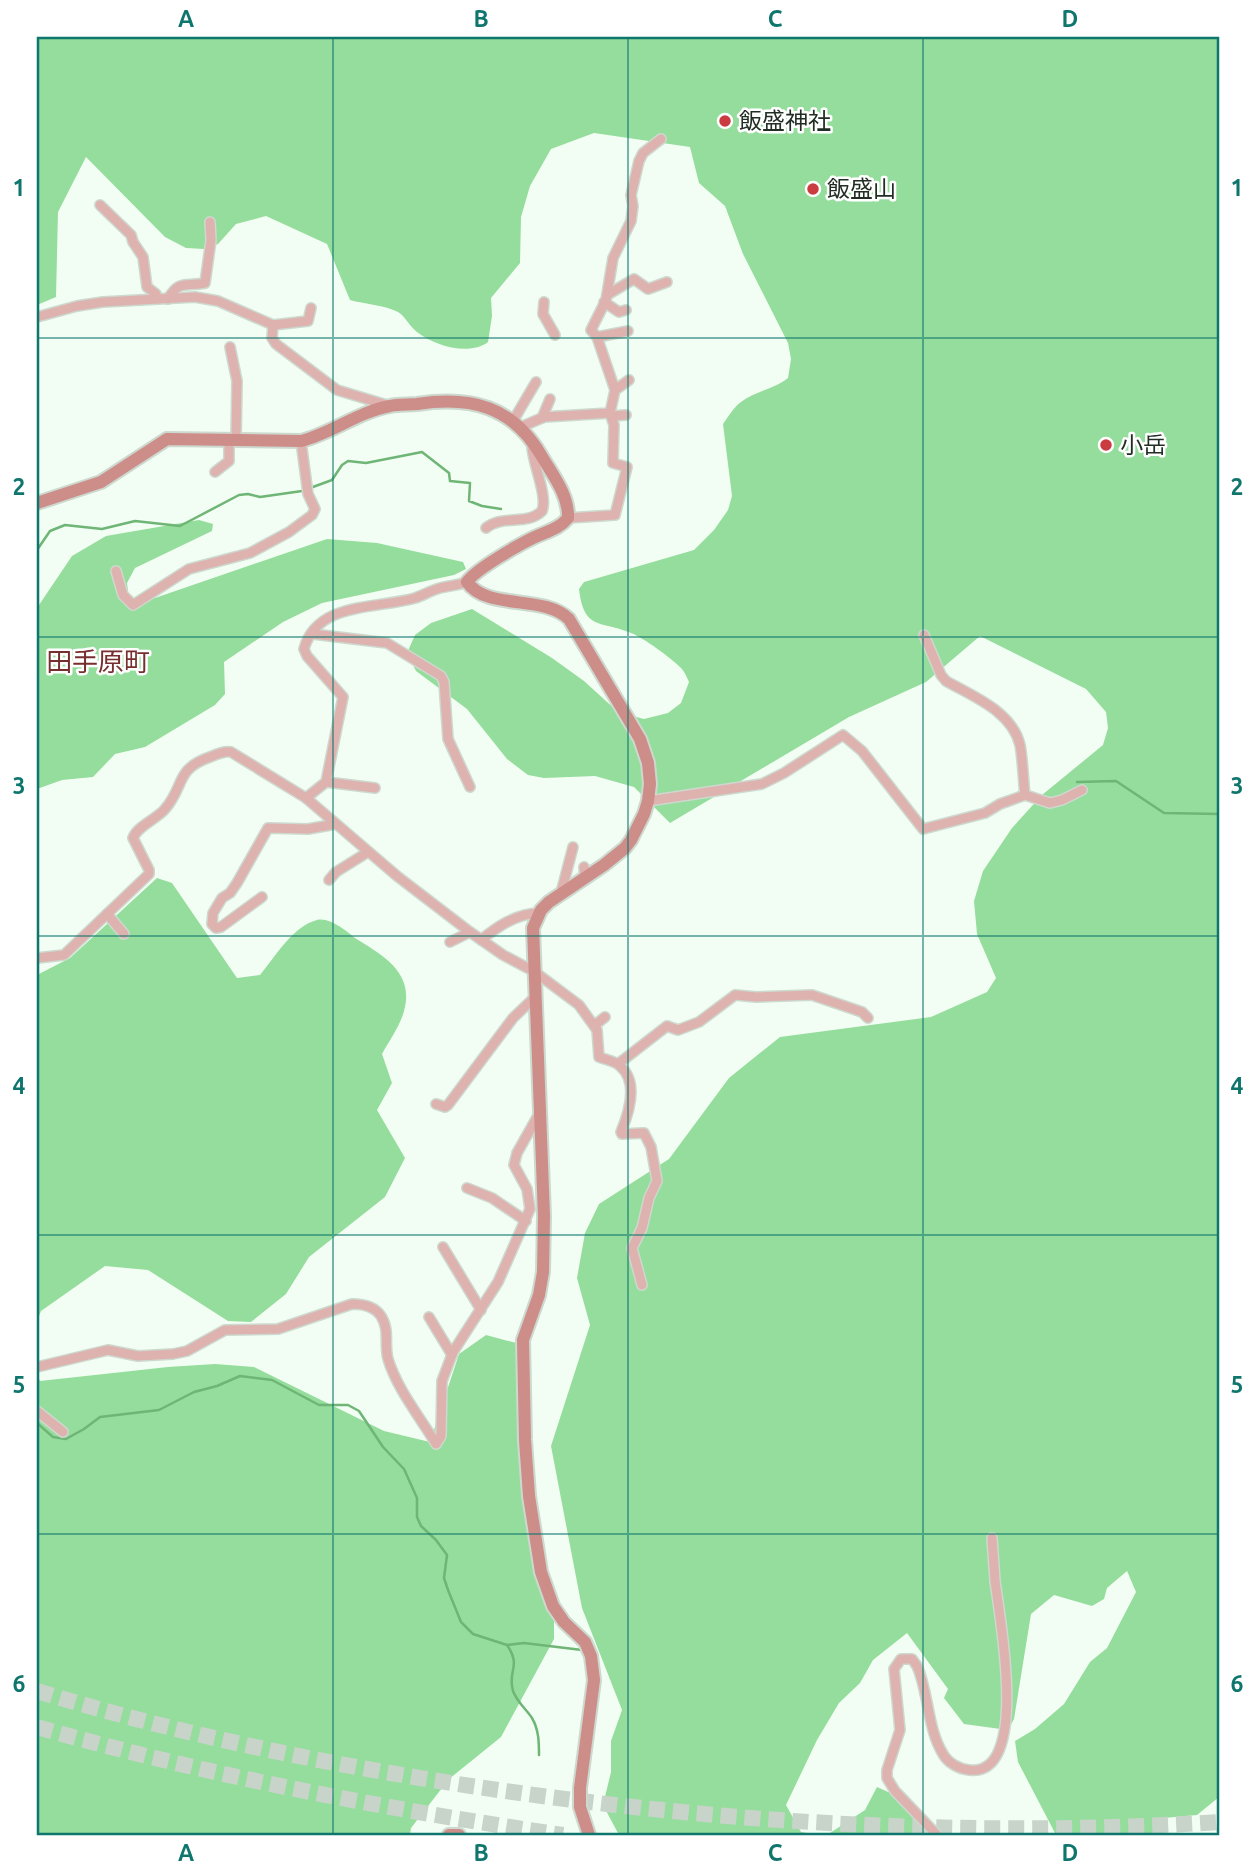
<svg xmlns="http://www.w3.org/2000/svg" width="1256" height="1872" font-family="Ubuntu,'Noto Sans JP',sans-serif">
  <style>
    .forest { fill: #95dd9c }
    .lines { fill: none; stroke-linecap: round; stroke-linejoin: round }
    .stream { stroke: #6eb576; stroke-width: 2.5 }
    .highway-tunnel { stroke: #c8d4c9; stroke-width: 16; stroke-dasharray: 16 8; stroke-linecap: butt }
    .street-casing { stroke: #cdd8ce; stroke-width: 12 }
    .secondary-casing { stroke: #cdd8ce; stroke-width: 16 }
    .street { stroke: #deb2ae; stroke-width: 9 }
    .secondary { stroke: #cd8d89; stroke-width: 12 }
    .grid { fill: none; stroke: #0f766e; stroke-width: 2; stroke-opacity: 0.55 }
    .poi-dot { fill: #cb3c40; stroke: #fff; stroke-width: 2.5 }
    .labels { text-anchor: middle; stroke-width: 5; stroke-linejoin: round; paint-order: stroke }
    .poi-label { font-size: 23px; fill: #222d23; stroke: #fff; text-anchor: start }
    .quarter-label { font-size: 26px; fill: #762f2e; stroke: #fff }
    .neatline { fill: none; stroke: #0f766e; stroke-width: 2.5 }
    .grid-label { font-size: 23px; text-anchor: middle; font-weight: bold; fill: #0f766e }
  </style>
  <rect width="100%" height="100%" fill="#f2fef3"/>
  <!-- forest -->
  <g class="forest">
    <path d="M37,37H1219V1797L1197,1815L1164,1818L1161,1835H1065L1055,1833L1018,1762L1015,1741L1035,1729L1064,1704L1090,1662L1107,1648L1136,1592L1127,1571L1107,1588L1104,1599L1092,1606L1054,1595L1031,1614L1014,1719L1008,1730L964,1724L944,1698L948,1689L907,1633L873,1660L860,1683L839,1703L817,1740L786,1805L801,1832L821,1835H619L603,1805L611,1772V1741L622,1710L582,1608L551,1446L590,1325L577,1278L585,1233L599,1204L669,1159L729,1078L780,1037L931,1017L987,992L996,978L977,934L974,901L983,871L1012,828L1042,795L1103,745L1108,728L1106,712L1086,689L980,636L926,682L849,717L670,823L634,787L595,776L544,778L528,775L507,759L467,709L416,671L407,653L415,635L431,623L472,609L552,658L584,681L618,712L644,719L668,713L681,703L689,682C687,678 685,672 681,668C671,658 644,638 631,633C600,620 584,631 579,589L584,582L694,550L714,530L728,510L732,496L723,424C728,417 734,407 741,402C756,391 774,389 788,378L791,359L788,343L743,254L725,206L699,183L690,147L594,133L551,149L530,186L521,217L520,263L491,298L492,316L488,342C470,356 434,346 417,332C410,327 405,316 398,312C385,305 364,304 350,300L327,244L266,216L236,224L218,244L204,249L186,248L165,237L86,157L58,212L56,297L37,305Z"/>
    <path d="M199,520L213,524L212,531L135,568L127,583L129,599L155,598L327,539L377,543L463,562L466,569L454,575L322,603L283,622L224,662L225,694L215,705L145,747L115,754L93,777L62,780L37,789V608L72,556L106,536Z"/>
    <path d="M157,878L172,883L237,978L260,975C275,957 293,926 317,920C330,917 346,931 355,938C382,955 415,972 404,1011C400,1026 389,1041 382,1054L392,1083L377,1110L405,1158L385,1197L309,1257L286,1294L251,1322L228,1321L148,1270L105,1266L41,1311L37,1321V975L70,958Z"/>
    <path d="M486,1335L516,1343L534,1544L554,1621V1639L501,1737L449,1779L411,1828L410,1835H37V1374L40,1381L168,1367L215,1364L254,1367L384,1431L430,1442L459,1354Z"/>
    <path d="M877,1787L906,1800L923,1835H827L865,1810Z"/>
  </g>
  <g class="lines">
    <!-- stream -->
    <g class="stream">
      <path d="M37,550L50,531L65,525L102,529L135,521L180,526L239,495L248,494L260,497L302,491L332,480L342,465L348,461L366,463L422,452L449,473L450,481L470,483L469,501L482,506L501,509"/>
      <path d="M1077,782L1116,781L1164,813L1219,814"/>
      <path d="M37,1423L53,1437L66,1439L84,1429L100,1417L159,1410L194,1392L217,1386L240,1376L272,1380L319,1405H348L359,1411L383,1447L404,1469L417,1498V1517L421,1526L436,1540L447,1555L444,1578L448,1590L461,1622L473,1634L507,1645L524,1643L582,1650"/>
      <path d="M507,1645C522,1667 507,1670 513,1691C517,1702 526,1709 532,1718C539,1730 539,1743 539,1755"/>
    </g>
    <!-- highway-tunnel -->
    <g class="highway-tunnel">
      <path d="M37,1691C178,1734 325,1764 471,1786C718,1823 969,1838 1219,1822"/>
      <path d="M37,1727C209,1776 386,1809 563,1835"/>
    </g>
    <defs>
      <g id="street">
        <path d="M100,205L131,235L133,242L143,257L147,287L156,294L157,299"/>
        <path d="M607,295L634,279L648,289L667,282"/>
        <path d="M168,299C180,279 185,287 205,283L211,240L210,222"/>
        <path d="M544,302L543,314L555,335"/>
        <path d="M604,302L619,312L626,310"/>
        <path d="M37,317L77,306L103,302L195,297L218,301L273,325L272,338L276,344L337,390L390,406"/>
        <path d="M273,325L308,321L311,308"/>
        <path d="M597,337L628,331"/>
        <path d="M230,347L237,381L236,439"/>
        <path d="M615,390L629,380"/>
        <path d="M611,416L626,415"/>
        <path d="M542,418L550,399"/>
        <path d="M513,421L536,382"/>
        <path d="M521,427L544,417L610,413L615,390L597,337L591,330L606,300L613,258L631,221L633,206L631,195L639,161L643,153L661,139"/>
        <path d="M215,472L229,461V439"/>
        <path d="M568,518L615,515L627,467L613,463L614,425L610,413"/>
        <path d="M486,528C503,514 527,526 542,511C548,496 533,465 532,447L535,444"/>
        <path d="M116,571L123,595L133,605L189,569L250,553L289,532L312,515L315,509L308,494L301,441"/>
        <path d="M313,634L387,643L441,676L444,682L448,739L470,787"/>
        <path d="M924,635L941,675L946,681C972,696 1012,711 1020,745C1023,761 1023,778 1025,795"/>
        <path d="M326,782L375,788"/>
        <path d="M306,798L326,782L343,697L307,656L304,649C317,601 378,609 415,598C424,595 432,590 440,588C449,586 458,585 467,582"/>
        <path d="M648,801L762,784L784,773L843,735L862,751L923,829L985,813L1000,804L1025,795L1050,803L1062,800L1082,790"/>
        <path d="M584,867L585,878"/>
        <path d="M329,880L336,872L368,852"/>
        <path d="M561,893L573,847"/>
        <path d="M262,897L221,927L216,928L212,924L213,913L222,898L230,893L237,883L268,828L308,829L336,824"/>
        <path d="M107,914L124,934"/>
        <path d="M481,940C498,926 516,914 539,913"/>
        <path d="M450,942L470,932"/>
        <path d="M37,958L64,955L149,874V870L133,838C137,826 157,819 165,809C185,786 175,769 210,757C217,754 224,751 231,752L306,798L397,876L470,932L503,955L535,972L579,1005L597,1030L599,1057C606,1060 615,1061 620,1066C639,1082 629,1113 621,1132L622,1134L644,1133L651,1147L657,1181L649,1198L642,1228L632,1248L642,1285"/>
        <path d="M595,1025L605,1017"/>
        <path d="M618,1064L667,1026L678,1030L699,1022L735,995L756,997L812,995L862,1012L868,1018"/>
        <path d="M436,1104L445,1107L448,1105L513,1018L535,997"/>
        <path d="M467,1188L492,1198L526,1221"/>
        <path d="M443,1247L481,1310"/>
        <path d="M429,1317L452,1355"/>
        <path d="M37,1367L108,1350L138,1356L173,1354L187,1351L225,1330L278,1329L352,1304C363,1304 375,1307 381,1316C390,1330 384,1344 388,1359C397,1389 420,1417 436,1444L441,1436L442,1381L453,1352L498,1282L530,1209L527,1189L514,1165L517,1153L539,1114"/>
        <path d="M37,1411L63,1432"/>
        <path d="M937,1835L895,1791L887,1778V1770L900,1730L894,1669L901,1659H912L917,1666C929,1693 927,1728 943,1754C948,1763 959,1769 969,1770C1031,1778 999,1614 995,1581C994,1567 993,1552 992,1538"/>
      </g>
      <g id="secondary">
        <path d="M37,503L101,482L167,439L301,441C332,433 358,412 390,406C399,404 408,405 417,404C471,396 512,406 541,455C552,474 569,495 568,518C559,529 548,531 535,537C520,544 476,569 467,582C487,611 544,594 569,619L640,739L648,763L650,784L648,801L644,814L631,840L625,848L604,865L549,902L541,910L533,928L544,1216L543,1272L539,1295L523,1340L525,1440L529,1496L541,1572L553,1606L564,1622L585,1642L591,1656L594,1680L580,1788V1807L589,1835"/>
        <path d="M449,1835H459"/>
      </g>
    </defs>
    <!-- street casing -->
    <use href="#street" class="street-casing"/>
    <!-- secondary casing -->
    <use href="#secondary" class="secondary-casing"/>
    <!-- street -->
    <use href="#street" class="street"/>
    <!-- secondary -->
    <use href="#secondary" class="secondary"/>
  </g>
  <!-- grid -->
  <path class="grid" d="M333,37V1835M628,37V1835M923,37V1835M37,338H1219M37,637H1219M37,936H1219M37,1235H1219M37,1534H1219"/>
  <!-- markers -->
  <g class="poi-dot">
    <circle cx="725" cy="121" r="7"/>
    <circle cx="813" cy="189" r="7"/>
    <circle cx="1106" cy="445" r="7"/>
  </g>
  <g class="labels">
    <!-- poi labels -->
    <g class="poi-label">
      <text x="739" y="129">飯盛神社</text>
      <text x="827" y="197">飯盛山</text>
      <text x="1120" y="453">小岳</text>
    </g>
    <!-- quarter labels -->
    <g class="quarter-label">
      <text x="98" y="671">田手原町</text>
    </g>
  </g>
  <!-- border -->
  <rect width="1256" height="1872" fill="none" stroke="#ffffff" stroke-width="77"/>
  <rect x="38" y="38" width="1180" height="1796" class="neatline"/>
  <g class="grid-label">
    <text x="186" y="27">A</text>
    <text x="481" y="27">B</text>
    <text x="775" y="27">C</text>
    <text x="1070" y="27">D</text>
    <text x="19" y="196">1</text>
    <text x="1237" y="196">1</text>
    <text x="19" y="495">2</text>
    <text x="1237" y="495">2</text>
    <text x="19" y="794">3</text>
    <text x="1237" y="794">3</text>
    <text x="19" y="1094">4</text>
    <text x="1237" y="1094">4</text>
    <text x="19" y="1393">5</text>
    <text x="1237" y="1393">5</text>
    <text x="19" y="1692">6</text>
    <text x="1237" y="1692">6</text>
    <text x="186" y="1861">A</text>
    <text x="481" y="1861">B</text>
    <text x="775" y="1861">C</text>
    <text x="1070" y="1861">D</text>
  </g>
</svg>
